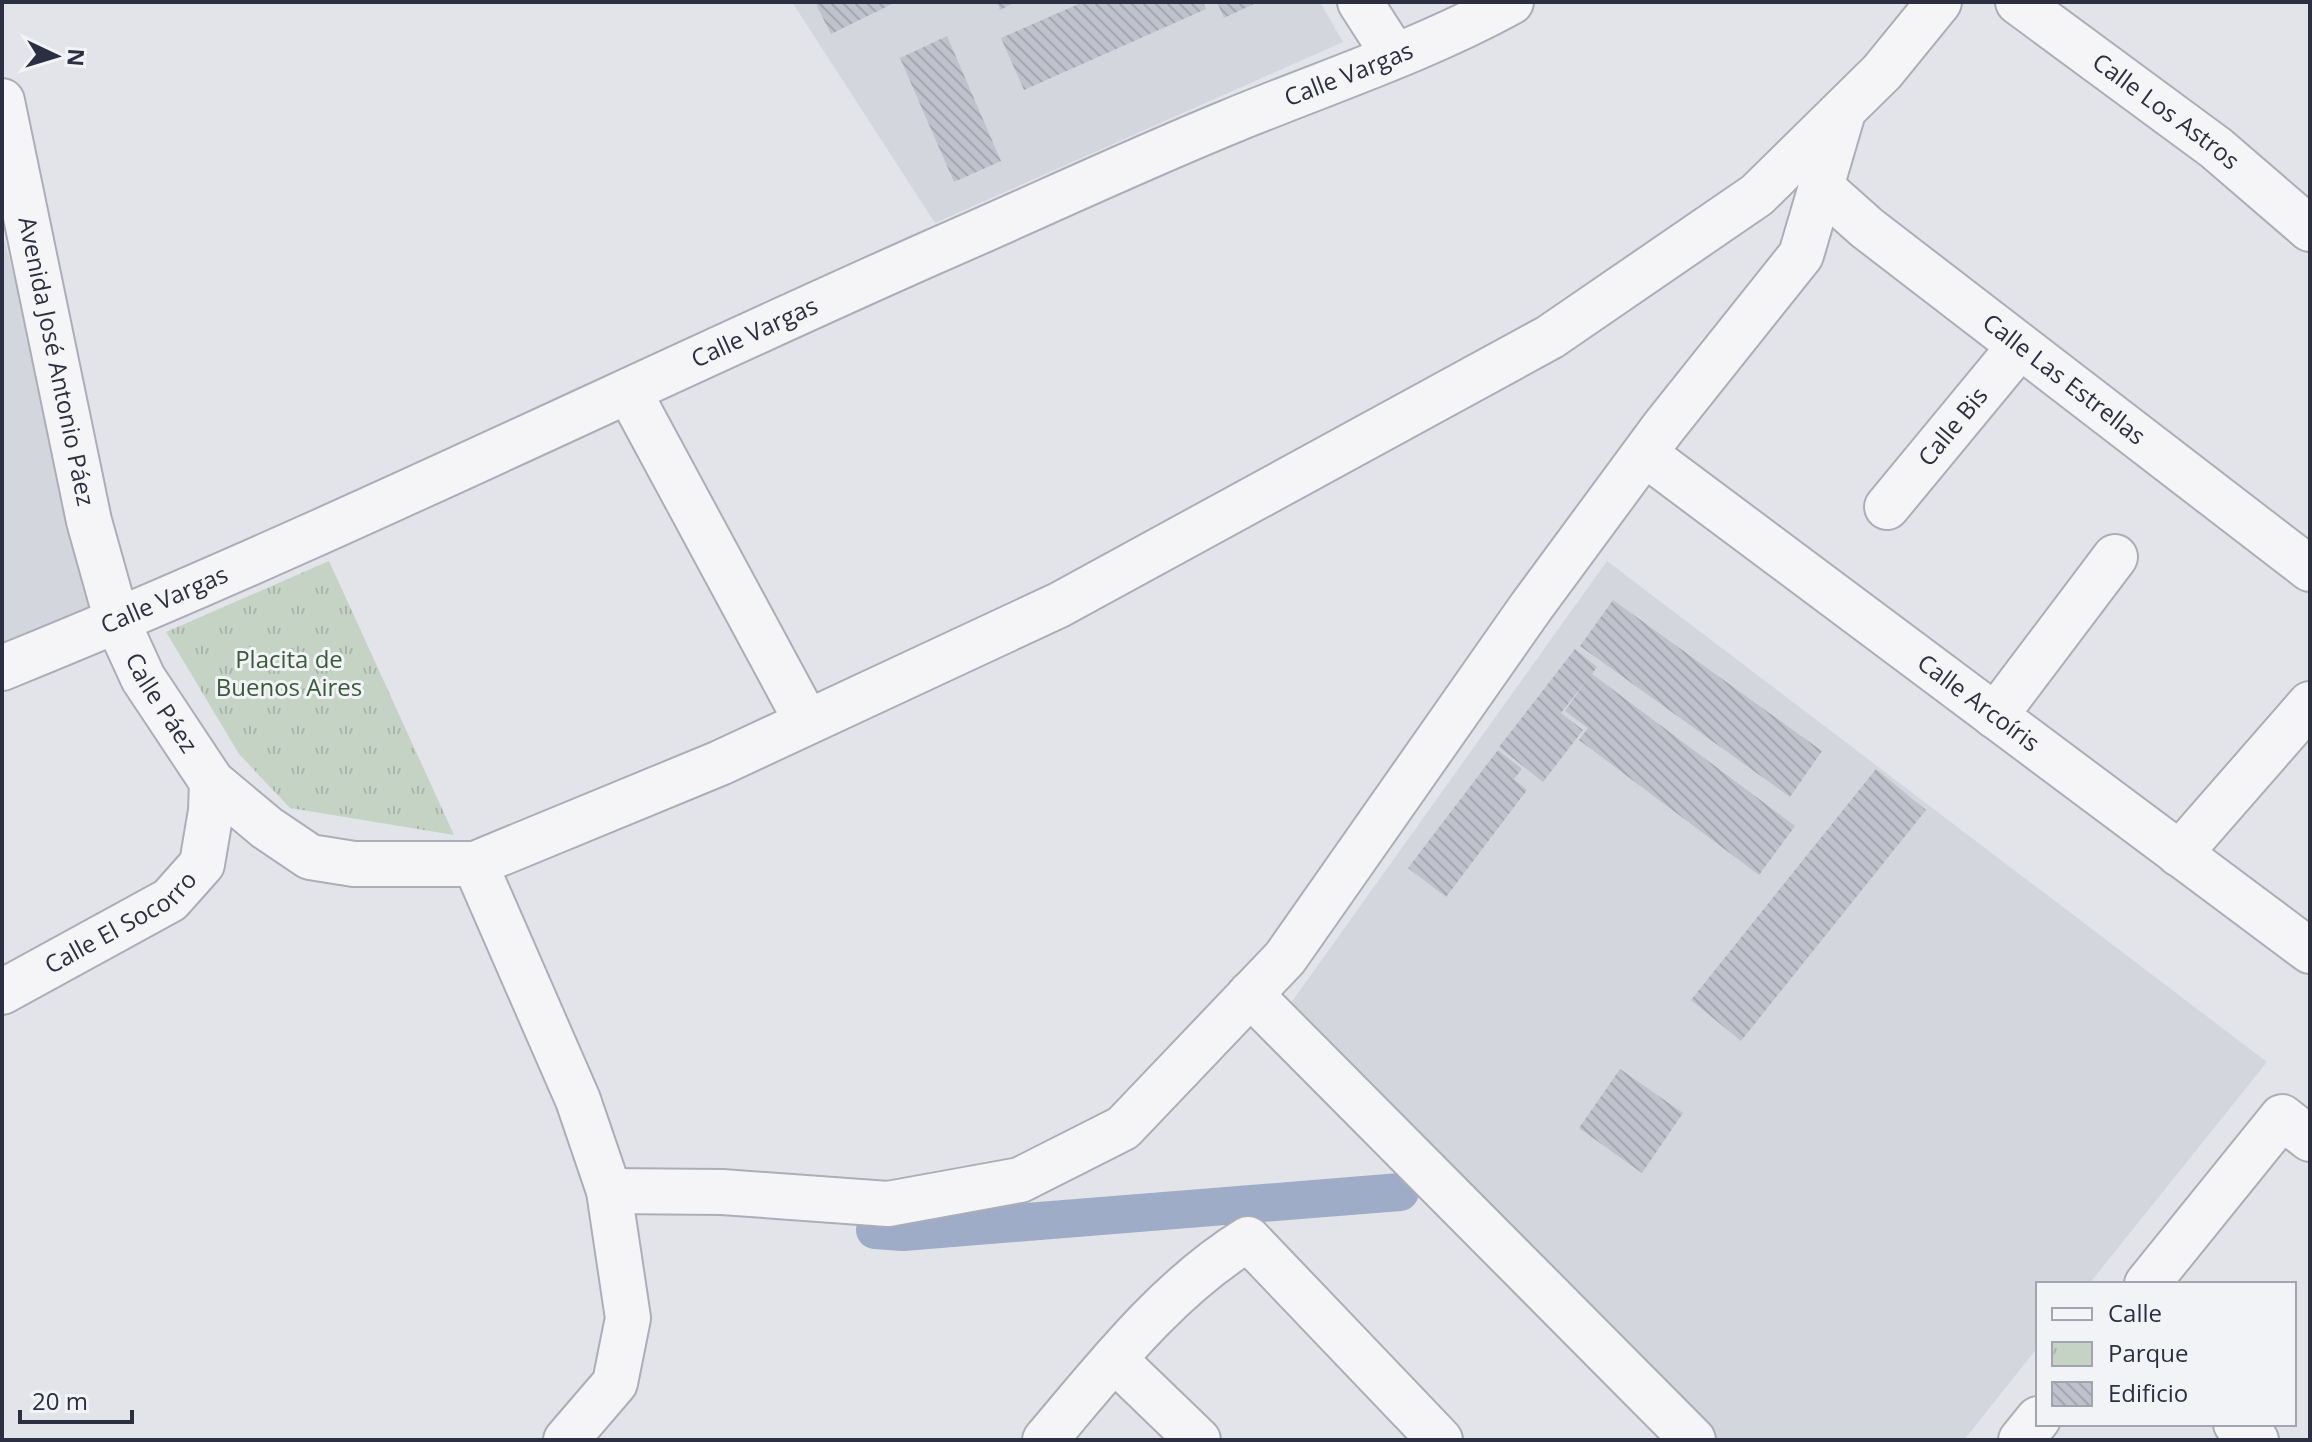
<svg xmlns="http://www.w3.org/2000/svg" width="2312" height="1442" font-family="'Open Sans',sans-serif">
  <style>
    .built { fill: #d4d6de }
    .park { fill: url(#park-tufts) }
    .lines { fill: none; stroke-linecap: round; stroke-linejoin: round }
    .canal { stroke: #9facc7; stroke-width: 38 }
    .building { fill: url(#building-back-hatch) }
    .minor-casing { stroke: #abaeb7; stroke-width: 48 }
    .minor { stroke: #f5f5f8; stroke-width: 44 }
    .labels { text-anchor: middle; stroke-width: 6; stroke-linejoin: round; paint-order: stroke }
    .street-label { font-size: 24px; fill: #2b2f41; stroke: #f2f3f7 }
    .park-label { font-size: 24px; fill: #395b39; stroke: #f2f3f7 }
  </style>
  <defs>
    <pattern id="park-tufts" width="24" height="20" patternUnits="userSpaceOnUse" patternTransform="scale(2)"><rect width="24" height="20" fill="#c5d3c4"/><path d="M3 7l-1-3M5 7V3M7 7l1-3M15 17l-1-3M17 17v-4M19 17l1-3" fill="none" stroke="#a9b5aa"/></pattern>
    <pattern id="building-back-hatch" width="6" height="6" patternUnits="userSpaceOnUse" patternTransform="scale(2)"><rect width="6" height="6" fill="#bfc2cc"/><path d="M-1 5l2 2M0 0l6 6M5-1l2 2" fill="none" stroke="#a4a7b0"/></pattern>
  </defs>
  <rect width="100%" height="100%" fill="#e2e4ea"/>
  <!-- built -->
  <g class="built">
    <path d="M792,2H1320L1343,42L935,223Z"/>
    <path d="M2,232L106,616L2,656Z"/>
    <path d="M1607,561L2267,1062L2089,1284H2038V1347L1964,1440H1703L1283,1014Z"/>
  </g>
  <!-- park -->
  <path class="park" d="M329,561L454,835L290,808L239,754L166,632Z"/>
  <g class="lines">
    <!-- canal -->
    <path class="canal" d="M875,1230L903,1232L1400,1192"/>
  </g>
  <!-- building -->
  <g class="building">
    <path d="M815,2H896L831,34Z"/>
    <path d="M997,2H1016L1000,10Z"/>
    <path d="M1083,2H1203L1206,9L1024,90L1001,38Z"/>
    <path d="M1217,2H1258L1224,18Z"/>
    <path d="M947,36L1001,161L954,182L900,58Z"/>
    <path d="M1613,600L1822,751L1790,797L1580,646Z"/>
    <path d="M1575,649L1597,667L1592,674L1795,826L1759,875L1579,740L1588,728L1565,711L1586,681L1561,713L1583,730L1543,782L1499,747Z"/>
    <path d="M1498,750L1522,769L1514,779L1527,790L1446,897L1408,868Z"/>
    <path d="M1876,769L1926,810L1741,1041L1691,1000Z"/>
    <path d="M1620,1069L1683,1113L1642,1173L1579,1128Z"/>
  </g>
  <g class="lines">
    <defs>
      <g id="minor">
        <path d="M1360,2L1394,55"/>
        <path id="s1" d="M2018,2L2216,148L2310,229"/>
        <path id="s2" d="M2,101L89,521L117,621L143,678L212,782L267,828L310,857L354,864H475L720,763L1059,605L1550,337L1757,195L1882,72L1939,2"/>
        <path id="s3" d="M1821,187L1867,228L2310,569"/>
        <path d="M629,392L807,722"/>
        <path id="s4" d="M1645,454L2310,951"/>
        <path id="s5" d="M1887,507L2020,346"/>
        <path id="s6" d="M2,668C317,541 622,390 933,252C1032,209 1129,163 1229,122C1323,83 1422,51 1511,2"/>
        <path d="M1995,716L2115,557"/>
        <path d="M2179,854L2310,704"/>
        <path d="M475,864L578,1100L609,1191L628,1318L615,1383L566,1440"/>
        <path id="s7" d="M2,992L170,900L202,864L211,811L212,782"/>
        <path d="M1250,994L1693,1440"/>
        <path d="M609,1191L722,1192L888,1204L1020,1180L1123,1128L1285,958L1531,607L1663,428L1801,255L1843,112"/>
        <path d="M2147,1284L2282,1117L2310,1139"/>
        <path d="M1114,1359L1198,1440"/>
        <path d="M2236,1424L2256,1440"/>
        <path d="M1045,1440C1106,1368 1167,1289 1248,1239L1440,1440"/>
        <path d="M2021,1440L2038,1419"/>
      </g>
    </defs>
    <!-- minor casing -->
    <use href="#minor" class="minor-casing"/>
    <!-- minor -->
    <use href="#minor" class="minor"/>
  </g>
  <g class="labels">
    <!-- street labels -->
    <g class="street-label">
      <text dy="8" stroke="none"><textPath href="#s6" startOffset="1472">Calle Vargas</textPath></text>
      <text dy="8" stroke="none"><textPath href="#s1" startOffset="184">Calle Los Astros</textPath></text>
      <text dy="8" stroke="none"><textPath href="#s6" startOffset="824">Calle Vargas</textPath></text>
      <text dy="8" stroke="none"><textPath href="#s2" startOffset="266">Avenida José Antonio Páez</textPath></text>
      <text dy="8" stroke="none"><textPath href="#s3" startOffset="310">Calle Las Estrellas</textPath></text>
      <text dy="8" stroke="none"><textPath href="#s5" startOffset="104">Calle Bis</textPath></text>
      <text dy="8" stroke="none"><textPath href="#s6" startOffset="176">Calle Vargas</textPath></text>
      <text dy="8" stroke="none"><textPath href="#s2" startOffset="626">Calle Páez</textPath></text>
      <text dy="8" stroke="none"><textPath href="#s4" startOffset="416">Calle Arcoíris</textPath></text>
      <text dy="8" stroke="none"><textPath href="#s7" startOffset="138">Calle El Socorro</textPath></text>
    </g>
    <!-- park labels -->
    <g class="park-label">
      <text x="289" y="668">Placita de<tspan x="289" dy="28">Buenos Aires</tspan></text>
    </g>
  </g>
  <!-- border -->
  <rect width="2312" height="1442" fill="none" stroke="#2b2f41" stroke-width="8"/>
  <!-- legend -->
  <rect x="2036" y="1282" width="260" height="144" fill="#f2f3f7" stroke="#a2a5ae" stroke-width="2"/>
  <rect x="2052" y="1308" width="40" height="12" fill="#f5f5f8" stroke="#a2a5ae" stroke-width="2"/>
  <text x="2108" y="1322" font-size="24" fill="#2b2f41">Calle</text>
  <rect x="2052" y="1342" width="40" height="24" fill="url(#park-tufts)" stroke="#a2a5ae" stroke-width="2"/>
  <text x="2108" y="1362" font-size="24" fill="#2b2f41">Parque</text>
  <rect x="2052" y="1382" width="40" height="24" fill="url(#building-back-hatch)" stroke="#a2a5ae" stroke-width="2"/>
  <text x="2108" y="1402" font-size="24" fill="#2b2f41">Edificio</text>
  <!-- north arrow -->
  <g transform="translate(56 56) rotate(94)" stroke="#f2f3f7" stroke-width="6" paint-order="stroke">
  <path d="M0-6L14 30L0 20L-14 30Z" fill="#2b2f41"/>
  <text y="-12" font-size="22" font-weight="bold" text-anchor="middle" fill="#2b2f41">N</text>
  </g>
  <!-- scale -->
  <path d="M20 1410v12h112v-12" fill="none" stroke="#2b2f41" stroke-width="4"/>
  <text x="32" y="1410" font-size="24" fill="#2b2f41" stroke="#f2f3f7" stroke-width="6" paint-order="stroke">20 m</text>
</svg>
